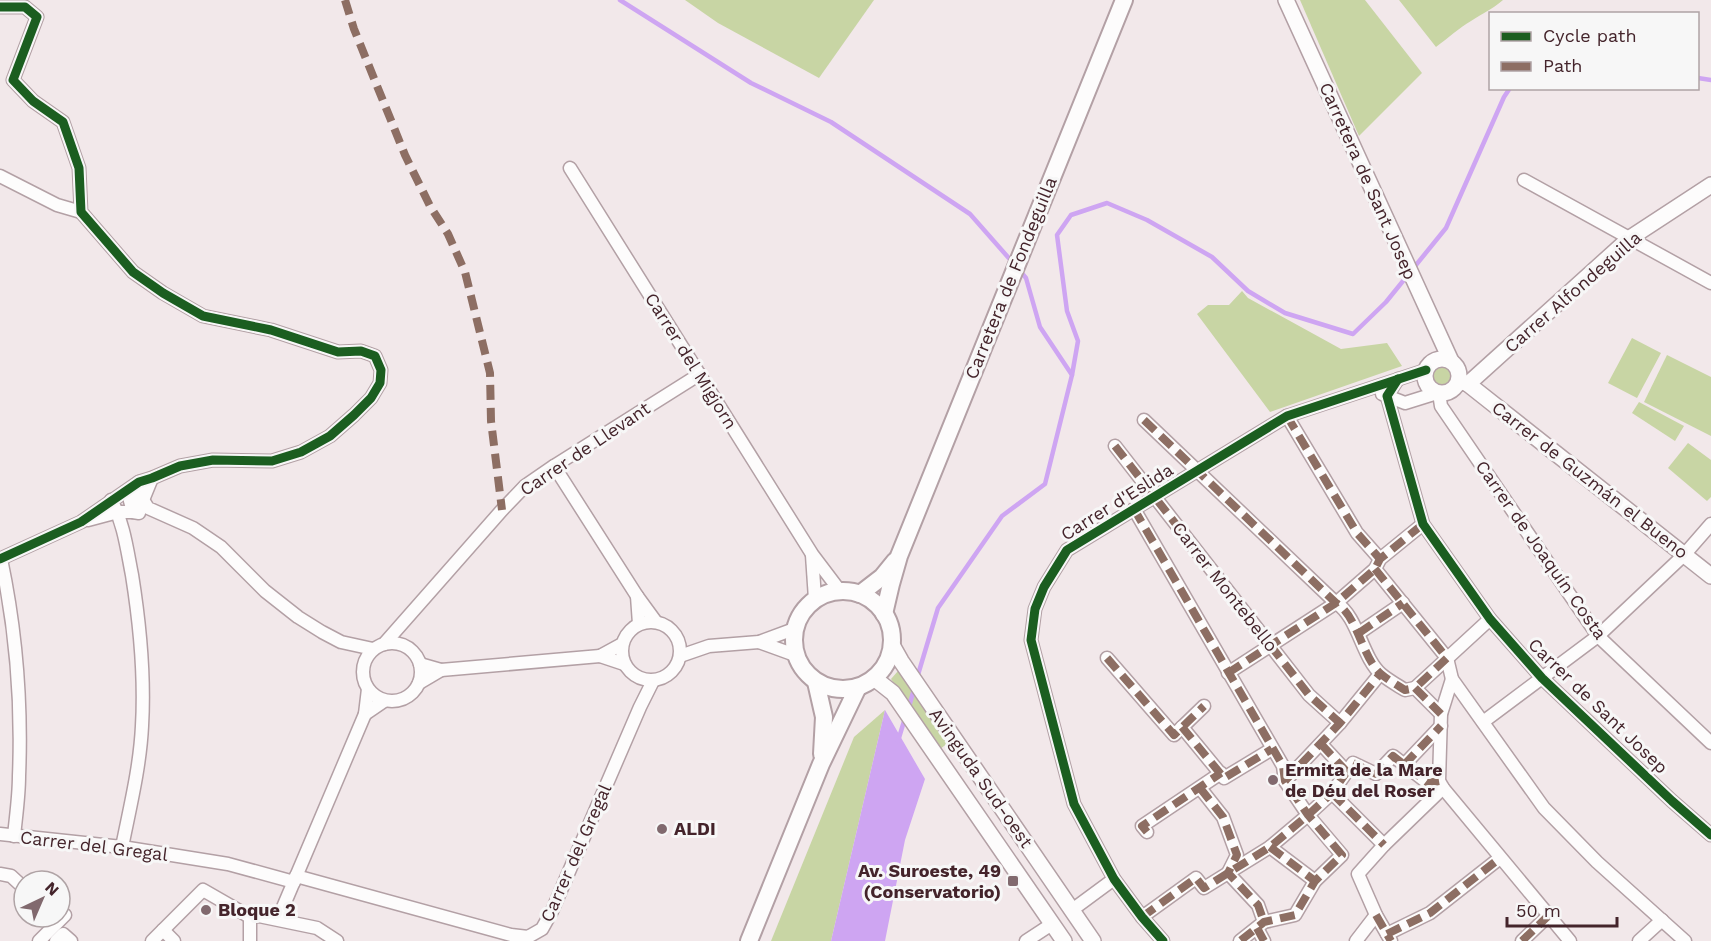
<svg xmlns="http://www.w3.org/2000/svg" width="1711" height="941" font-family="'Work Sans',sans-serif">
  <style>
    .green { fill: #c8d5a4 }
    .water { fill: #cea5f2 }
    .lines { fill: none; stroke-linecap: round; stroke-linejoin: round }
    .stream { stroke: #cea5f2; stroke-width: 4.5 }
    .minor-casing { stroke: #b3a0a5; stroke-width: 15 }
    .tertiary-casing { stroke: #b3a0a5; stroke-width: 18 }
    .secondary-casing { stroke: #b3a0a5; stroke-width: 20 }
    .minor { stroke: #fdfcfc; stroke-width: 12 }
    .tertiary { stroke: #fdfcfc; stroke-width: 15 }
    .secondary { stroke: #fdfcfc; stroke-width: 16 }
    .quiet { stroke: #8d6e63; stroke-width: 8; stroke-dasharray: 15 8; stroke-linecap: butt }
    .cycleway-casing { stroke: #f7f7f7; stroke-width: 13 }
    .cycleway { stroke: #1b5e20; stroke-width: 9 }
    .poi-dot { fill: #81696e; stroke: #f7f7f7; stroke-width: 2 }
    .labels { text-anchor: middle; stroke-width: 6; stroke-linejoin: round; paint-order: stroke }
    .street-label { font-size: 18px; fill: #44242b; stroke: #f7f7f7 }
    .poi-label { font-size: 18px; font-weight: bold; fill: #44242b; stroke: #f7f7f7; text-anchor: start }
  </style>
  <rect width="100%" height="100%" fill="#f2e8ea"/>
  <!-- green -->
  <g class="green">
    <path d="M685,0H874L819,78L718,23Z"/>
    <path d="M1300,0H1365L1422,73L1359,136Z"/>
    <path d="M1399,0H1503C1491,10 1483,13 1471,21C1459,28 1448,38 1436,47Z"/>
    <path d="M1242,291L1248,298L1341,349L1387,343L1402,366L1270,412L1197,314L1208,305H1229Z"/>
    <path d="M1632,338L1661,353L1637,398L1608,383Z"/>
    <path d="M1667,355L1711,377V436L1644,402Z"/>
    <circle cx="1442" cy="375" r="10"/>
    <path d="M1639,402L1684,426L1675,441L1632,413Z"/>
    <path d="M1688,443L1711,460V497L1707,501L1668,468Z"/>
    <path d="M898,671L948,743L940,749L891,679Z"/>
    <path d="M885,710L831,941H771L854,737Z"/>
  </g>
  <!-- water -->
  <path class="water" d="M885,710L925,779L905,840L885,941H831Z"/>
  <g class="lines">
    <!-- stream -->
    <g class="stream">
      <path d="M620,0L751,83L831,122L970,214L1014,264"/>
      <path d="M1698,78L1711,80"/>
      <path d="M1072,375L1078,341L1067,311L1057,235L1071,215L1107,203L1147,220L1212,257L1248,291L1285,313L1353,334L1386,302L1446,228L1504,97L1510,88"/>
      <path d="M917,678L938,608L1002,516L1045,484L1072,375L1040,327L1026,278L1020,271"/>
      <path d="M908,710L915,686"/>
      <path d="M898,741L905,718"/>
    </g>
    <defs>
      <g id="minor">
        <path d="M0,7H25L37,17L13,80L33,101L63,122L79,168L81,212L133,272L163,293L203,316L271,330L338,352L361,351L375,356L381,370L380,383L371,398L354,415L330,436L301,452L272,461L213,460L180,466L152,478L139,482L81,522L0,559"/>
        <path d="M570,168L812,554L840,591"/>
        <path d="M0,176L57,205L81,212"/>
        <path d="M1524,180L1711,283"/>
        <path d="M1398,379L1387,396L1423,524L1490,619L1542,678L1672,801L1711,835"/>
        <path d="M1439,393L1441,406L1598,636L1711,743"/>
        <path d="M1382,394L1405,403L1437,393"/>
        <path d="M1287,416L1357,533L1380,559"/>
        <path d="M1144,420L1336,603C1358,616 1362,658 1381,674C1388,680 1397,685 1405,690L1415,688"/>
        <path d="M1115,446L1309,695L1340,723"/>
        <path d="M554,466L637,596"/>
        <path d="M139,482L130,501L133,512L139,513"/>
        <path d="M111,500C124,523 127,550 132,575C140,625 145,675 142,726C140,767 130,807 122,847"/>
        <path d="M143,500L148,508L193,528L221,547L265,591L298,617L322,632L341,642L373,649"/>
        <path d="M1134,509L1283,766L1285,781L1308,815L1342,855L1315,881L1295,915L1264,922L1240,941"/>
        <path d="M88,520L118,512H133L143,500L152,478"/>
        <path d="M812,555L815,599"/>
        <path d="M1,559C16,630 22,703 19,776C19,796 16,816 14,836"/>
        <path d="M1375,569L1447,658L1452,679L1544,808L1597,862L1685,941"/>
        <circle cx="651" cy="651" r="29"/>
        <path d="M639,624L637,596L656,622"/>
        <path d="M1359,633L1403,603"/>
        <path d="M759,642L795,655"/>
        <circle cx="392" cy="672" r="29"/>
        <path d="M384,644L502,510L525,486L554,466L700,374"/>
        <path d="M622,644L600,656L624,664"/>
        <path d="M680,656L709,646L759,642L794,629"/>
        <path d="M1107,658L1174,735L1204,706"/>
        <path d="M441,670L600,656"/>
        <path d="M1228,673L1336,603L1375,569L1380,559L1423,524"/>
        <path d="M1452,679L1441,714L1439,781L1443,788L1570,941"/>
        <path d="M419,683L441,670L420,664"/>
        <path d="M1415,688L1490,619"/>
        <path d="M1415,688L1441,714"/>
        <path d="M368,689L365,714L384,701"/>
        <path d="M1483,722L1598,636L1684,555L1711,524"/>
        <path d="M1182,727L1224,778L1272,749"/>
        <path d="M1321,744L1347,772"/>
        <path d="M1404,765L1441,726"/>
        <path d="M1285,781L1340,723L1380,674"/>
        <path d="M1200,788L1223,817L1237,855L1228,873L1258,905L1264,922"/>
        <path d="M1332,793L1384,845"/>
        <path d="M1147,832L1142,826L1221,773"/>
        <path d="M0,834L122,847L228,864L294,882"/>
        <path d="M1270,847L1315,881"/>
        <path d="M0,874L11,876L24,888"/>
        <path d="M296,876L511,935L528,937L542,929L552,911L640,707L653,681"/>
        <path d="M1072,910L1114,879"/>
        <path d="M1142,917L1196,878L1204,888L1270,847L1308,815L1332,793L1353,763L1376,774L1393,756L1428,783L1439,781"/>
        <path d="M278,919L365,714"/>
        <path d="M1257,928L1264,941"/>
        <path d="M163,930L174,941"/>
        <path d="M1387,934L1430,913L1500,858"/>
        <path d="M39,941L65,915L60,913"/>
        <path d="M56,941L63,934L71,941"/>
        <path d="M152,941L203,890L250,917L259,916L317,928L337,941"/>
        <path d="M250,941V917"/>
        <path d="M1026,941L1052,924"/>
        <path d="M1163,941L1142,917L1114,879L1074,804L1031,640L1035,609L1044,587L1067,550L1287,416L1426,370"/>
        <path d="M1356,941L1376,915"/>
        <path d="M1391,941L1376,915L1358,874L1384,845L1443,788"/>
        <path d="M1522,941L1548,916"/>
        <path d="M1639,941L1662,920"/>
      </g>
      <g id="tertiary">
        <path d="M1286,0L1451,361"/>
        <circle cx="1442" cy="376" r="17"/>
        <path d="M1459,381L1468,384L1711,576"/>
        <path d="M1468,384L1630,238L1711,185"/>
        <path d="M892,645L901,661L1093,941"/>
        <path d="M874,678L893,693L1064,941"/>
      </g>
      <g id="secondary">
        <circle cx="843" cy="640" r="49"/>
        <path d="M860,594L882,577L895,561"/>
        <path d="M884,614L891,584L899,556L1124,0"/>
        <path d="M816,682L824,717L822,754"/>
        <path d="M749,941L821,764L858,687"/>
      </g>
    </defs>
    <!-- minor casing -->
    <use href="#minor" class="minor-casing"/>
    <!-- tertiary casing -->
    <use href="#tertiary" class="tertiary-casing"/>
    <!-- secondary casing -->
    <use href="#secondary" class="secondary-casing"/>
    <!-- minor -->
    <use href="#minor" class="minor"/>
    <!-- tertiary -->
    <use href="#tertiary" class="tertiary"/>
    <!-- secondary -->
    <use href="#secondary" class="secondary"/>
    <!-- quiet -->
    <g class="quiet">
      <path d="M345,0L354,29L405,155L430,206L448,234L465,272L490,373L491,421L502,510"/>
      <path d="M1287,416L1357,533L1380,559"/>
      <path d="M1144,420L1336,603C1358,616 1362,658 1381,674C1388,680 1397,685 1405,690L1415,688"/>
      <path d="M1115,446L1309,695L1340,723"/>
      <path d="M1134,509L1283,766L1285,781L1308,815L1342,855L1315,881L1295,915L1264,922L1240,941"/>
      <path d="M1375,569L1447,658L1415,688"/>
      <path d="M1359,633L1403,603"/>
      <path d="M1107,658L1174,735L1204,706"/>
      <path d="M1228,673L1336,603L1375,569L1380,559L1423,524"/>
      <path d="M1415,688L1441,714"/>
      <path d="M1182,727L1224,778L1272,749"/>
      <path d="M1321,744L1347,772"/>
      <path d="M1404,765L1441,726"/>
      <path d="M1285,781L1340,723L1380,674"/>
      <path d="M1200,788L1223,817L1237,855L1228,873L1258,905L1264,922"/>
      <path d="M1332,793L1384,845"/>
      <path d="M1147,832L1142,826L1221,773"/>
      <path d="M1270,847L1315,881"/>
      <path d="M1376,915L1391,941"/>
      <path d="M1142,917L1196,878L1204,888L1270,847L1308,815L1332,793L1353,763L1376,774L1393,756L1428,783L1439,781"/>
      <path d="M1257,928L1264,941"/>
      <path d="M1387,934L1430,913L1500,858"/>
      <path d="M1522,941L1548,916"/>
    </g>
    <defs>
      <g id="cycleway">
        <path d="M0,7H25L37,17L13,80L33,101L63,122L79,168L81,212L133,272L163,293L203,316L271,330L338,352L361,351L375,356L381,370L380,383L371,398L354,415L330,436L301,452L272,461L213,460L180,466L152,478L139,482L81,522L0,559"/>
        <path d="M1398,379L1387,396L1423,524L1490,619L1542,678L1672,801L1711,835"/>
        <path d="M1163,941L1142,917L1114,879L1074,804L1031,640L1035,609L1044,587L1067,550L1287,416L1426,370"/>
      </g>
    </defs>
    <!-- cycleway casing -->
    <use href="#cycleway" class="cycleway-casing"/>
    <!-- cycleway -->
    <use href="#cycleway" class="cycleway"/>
  </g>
  <!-- markers -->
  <g class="poi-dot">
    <circle cx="1273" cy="780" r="6"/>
    <circle cx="662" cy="829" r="6"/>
    <rect x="1007" y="875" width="12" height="12" rx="3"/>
    <circle cx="206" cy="910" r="6"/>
  </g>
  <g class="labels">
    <!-- street labels -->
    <g class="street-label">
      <text transform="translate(1368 181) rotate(66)" y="6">Carretera de Sant Josep</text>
      <text transform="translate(1011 278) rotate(-68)" y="6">Carretera de Fondeguilla</text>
      <text transform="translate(1573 292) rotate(-41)" y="6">Carrer Alfondeguilla</text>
      <text transform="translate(691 361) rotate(58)" y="6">Carrer del Migjorn</text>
      <text transform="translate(585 449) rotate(-34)" y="6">Carrer de Llevant</text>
      <text transform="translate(1590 480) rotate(38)" y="6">Carrer de Guzmán el Bueno</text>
      <text transform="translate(1117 502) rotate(-32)" y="6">Carrer d'Eslida</text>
      <text transform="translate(1541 550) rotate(55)" y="6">Carrer de Joaquín Costa</text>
      <text transform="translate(1225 587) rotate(52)" y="6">Carrer Montebello</text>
      <text transform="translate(1598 706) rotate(44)" y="6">Carrer de Sant Josep</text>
      <text transform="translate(981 778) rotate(55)" y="6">Avinguda Sud-oest</text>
      <text transform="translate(94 846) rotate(7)" y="6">Carrer del Gregal</text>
      <text transform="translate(576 853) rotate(-66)" y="6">Carrer del Gregal</text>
    </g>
    <!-- poi labels -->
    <g class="poi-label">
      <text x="1285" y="776">Ermita de la Mare<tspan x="1285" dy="21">de Déu del Roser</tspan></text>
      <text x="674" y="835">ALDI</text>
      <text x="1001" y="877" text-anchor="end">Av. Suroeste, 49<tspan x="1001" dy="21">(Conservatorio)</tspan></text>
      <text x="218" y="916">Bloque 2</text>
    </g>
  </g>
  <!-- legend -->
  <rect x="1489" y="12" width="210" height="78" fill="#f7f7f7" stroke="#afa3a5" stroke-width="1.5"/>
  <rect x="1501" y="32" width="30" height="9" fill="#1b5e20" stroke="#afa3a5" stroke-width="1.5"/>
  <text x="1543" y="42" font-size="18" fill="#44242b">Cycle path</text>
  <rect x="1501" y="62" width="30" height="9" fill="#8d6e63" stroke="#afa3a5" stroke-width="1.5"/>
  <text x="1543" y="72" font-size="18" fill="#44242b">Path</text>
  <!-- north arrow -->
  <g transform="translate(42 899) rotate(44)"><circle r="28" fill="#f7f7f7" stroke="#afa3a5" stroke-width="1.5"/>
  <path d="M0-4.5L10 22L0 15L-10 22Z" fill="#81696e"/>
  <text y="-9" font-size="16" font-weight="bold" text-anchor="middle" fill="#44242b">N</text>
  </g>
  <!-- scale -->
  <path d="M1507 917v9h110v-9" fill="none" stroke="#44242b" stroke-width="3"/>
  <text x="1516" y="917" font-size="18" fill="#44242b" stroke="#f7f7f7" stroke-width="4.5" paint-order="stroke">50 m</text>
</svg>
